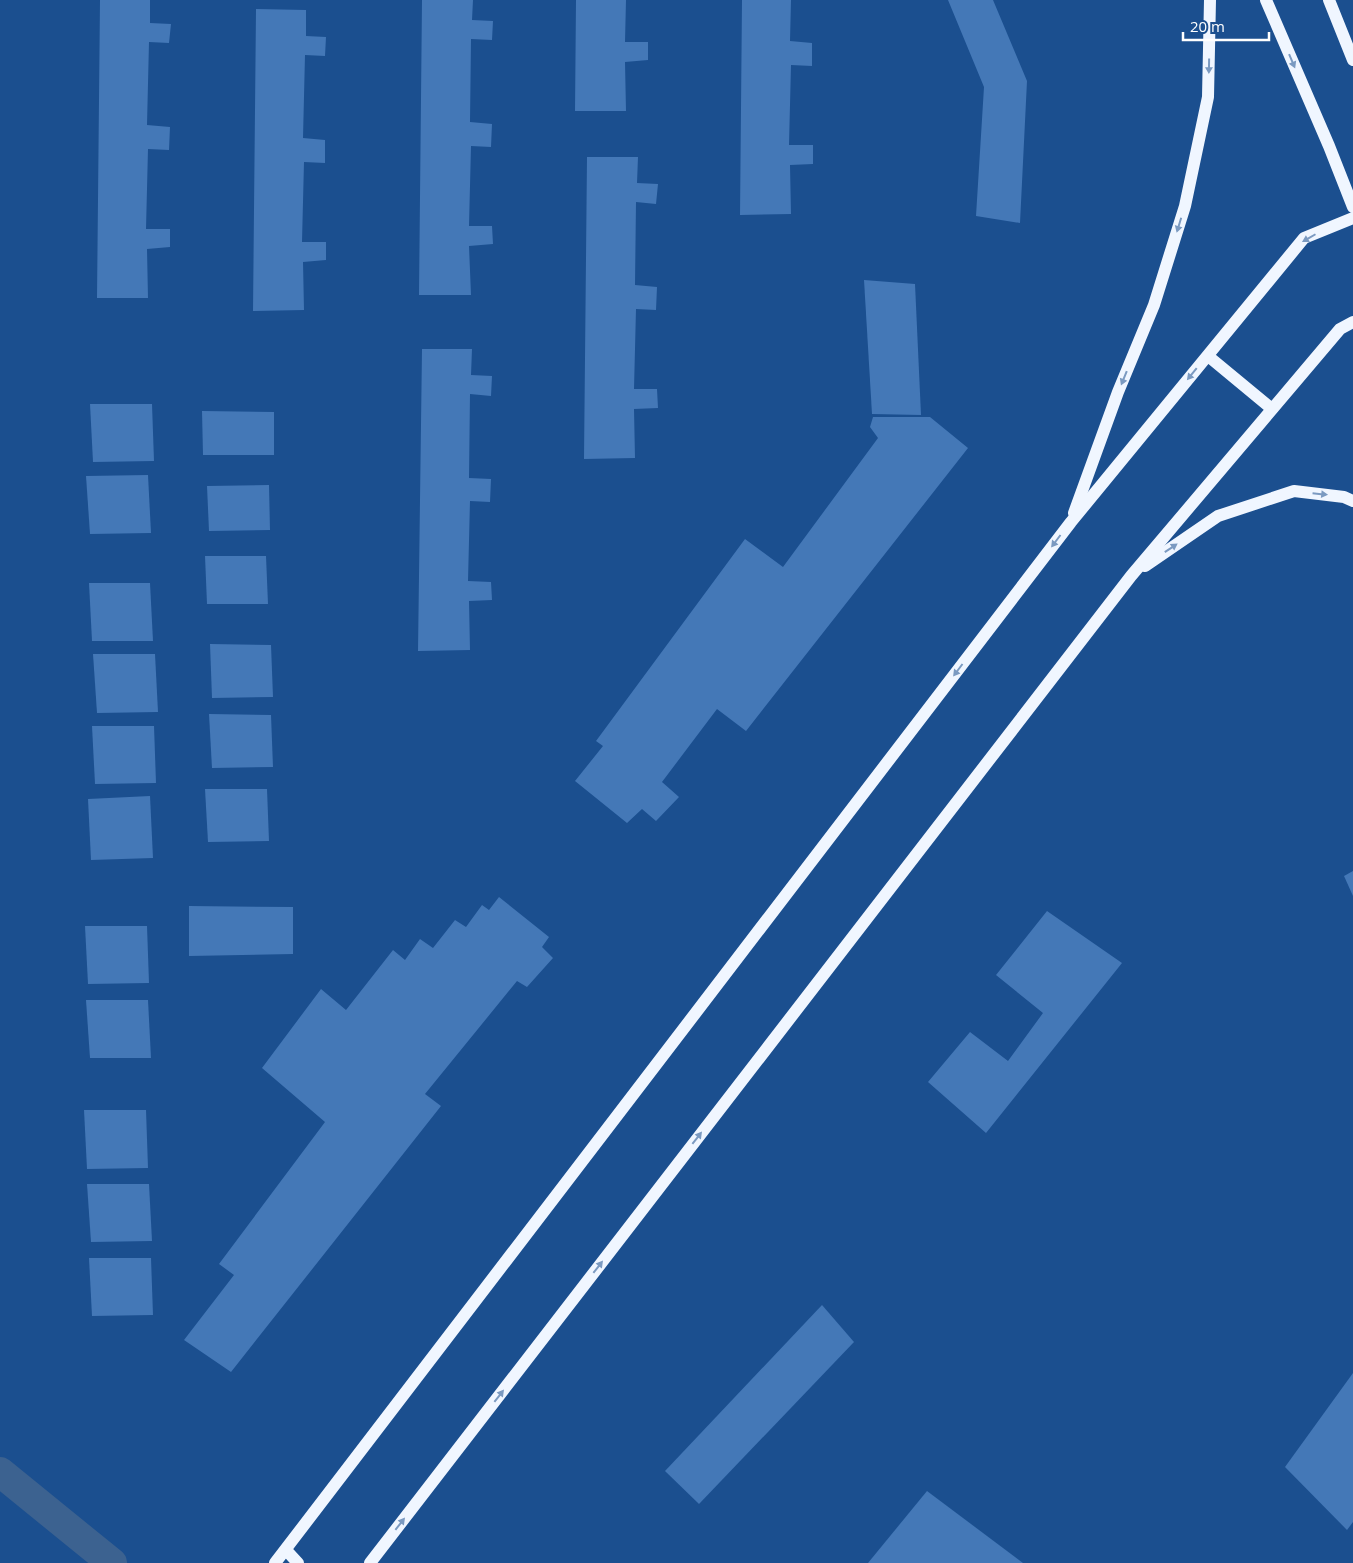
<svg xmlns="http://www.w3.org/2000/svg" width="1353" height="1563" font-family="'Open Sans',sans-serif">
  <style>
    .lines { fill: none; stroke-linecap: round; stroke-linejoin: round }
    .canal { stroke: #3c6290; stroke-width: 30 }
    .building { fill: #4478b7 }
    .primary { stroke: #f0f6ff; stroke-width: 12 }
    .oneway { fill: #7b9ac1 }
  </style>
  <rect width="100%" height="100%" fill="#1b4f8f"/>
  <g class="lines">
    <!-- canal -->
    <path class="canal" d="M0,1472L112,1563"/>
  </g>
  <!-- building -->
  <g class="building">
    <path d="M100,0H150V23L171,24L169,43L149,42L147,125L170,127L169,150L148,149L146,229H170V247L147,249L148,298H97Z"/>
    <path d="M422,0H473L472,20L493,21L492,40L471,39L470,122L492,124L491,147L471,146L469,226H492L493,244L469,246L471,295H419Z"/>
    <path d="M576,0H626L625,42H648V60L625,62L626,111H575Z"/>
    <path d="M742,0H791L790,41L812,43V66L791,65L789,145H813V164L790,165L791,214L740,215Z"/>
    <path d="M948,0H993L1027,81L1020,223L976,216L984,87Z"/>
    <path d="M256,9L306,10V36L326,37L325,56L305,55L303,138L325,140V163L304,162L302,242H326V260L303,262L304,310L253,311Z"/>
    <path d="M587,157H638L637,183L658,184L656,204L636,202L635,285L657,287L656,310L636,309L634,389H657L658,408L634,409L635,458L584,459Z"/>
    <path d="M864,280L915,284L921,415L872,414Z"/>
    <path d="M422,349H472L471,375L492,376L491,396L470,394L469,478L491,479L490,502L470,501L468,581L491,582L492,600L469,601L470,650L418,651Z"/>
    <path d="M90,404H152L154,461L93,462Z"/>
    <path d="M202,411L274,412V455H203Z"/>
    <path d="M873,417H930L968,448L746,731L717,709L662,782L679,797L656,821L642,809L627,823L575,781L603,746L596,741L745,539L783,567L878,438L870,427Z"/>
    <path d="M148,475L151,533L90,534L86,476Z"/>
    <path d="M269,485L270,530L209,531L207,486Z"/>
    <path d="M205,556H266L268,604H207Z"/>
    <path d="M89,583H150L153,641H92Z"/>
    <path d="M210,644L271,645L273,697L212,698Z"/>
    <path d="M93,654H155L158,712L97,713Z"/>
    <path d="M209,714L271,715L273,767L212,768Z"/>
    <path d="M92,726H154L156,783L95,784Z"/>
    <path d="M205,789H267L269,841L208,842Z"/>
    <path d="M150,796L153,858L91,860L88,799Z"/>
    <path d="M1353,871V896L1344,876Z"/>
    <path d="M499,897L549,937L542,947L553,958L527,987L517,981L425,1094L441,1106L231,1372L184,1340L234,1275L219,1264L325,1122L262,1068L321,989L346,1010L393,950L405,960L420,939L433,948L455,920L466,927L482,905L489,910Z"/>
    <path d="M189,906L293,907V954L189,956Z"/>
    <path d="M1047,911L1122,963L986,1133L928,1082L970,1032L1008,1061L1043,1013L996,975Z"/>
    <path d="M85,926H147L149,983L88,984Z"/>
    <path d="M86,1000H148L151,1058H90Z"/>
    <path d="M84,1110H146L148,1168L87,1169Z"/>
    <path d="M87,1184H149L152,1241L91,1242Z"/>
    <path d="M89,1258H151L153,1315L92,1316Z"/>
    <path d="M822,1305L854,1342L699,1504L665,1471Z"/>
    <path d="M1353,1373V1522L1347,1530L1285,1467Z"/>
    <path d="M927,1491L1023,1563H868Z"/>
  </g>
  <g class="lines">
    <!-- primary -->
    <g class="primary">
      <path d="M1266,0L1329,146L1353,207"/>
      <path d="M1329,0L1353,60"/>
      <path d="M1208,356L1272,409"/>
      <path d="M1074,513L1118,392L1154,305L1185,206L1208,97L1210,0"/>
      <path d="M1145,566L1218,516L1294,491L1344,497L1353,501"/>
      <path d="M286,1550L298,1563"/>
      <path d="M275,1563L1071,522L1304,238L1353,218"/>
      <path d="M370,1563L1131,576L1340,329L1353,322"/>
    </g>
  </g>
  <!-- one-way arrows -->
  <defs><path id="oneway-solid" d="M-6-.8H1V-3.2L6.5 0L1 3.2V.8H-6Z" transform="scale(1.25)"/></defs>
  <g class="oneway">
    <use href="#oneway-solid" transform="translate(1292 61) rotate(67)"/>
    <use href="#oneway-solid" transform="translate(1209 66) rotate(91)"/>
    <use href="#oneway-solid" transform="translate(1179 225) rotate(107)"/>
    <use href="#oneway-solid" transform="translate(1309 238) rotate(150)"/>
    <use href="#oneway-solid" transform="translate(1192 374) rotate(129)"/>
    <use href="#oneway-solid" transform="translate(1124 378) rotate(112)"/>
    <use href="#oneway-solid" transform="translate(1320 494) rotate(6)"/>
    <use href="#oneway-solid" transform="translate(1056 541) rotate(127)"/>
    <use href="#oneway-solid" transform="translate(1171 548) rotate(-34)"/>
    <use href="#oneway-solid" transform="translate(958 670) rotate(127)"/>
    <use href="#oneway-solid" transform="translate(697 1138) rotate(-52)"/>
    <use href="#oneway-solid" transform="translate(598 1267) rotate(-52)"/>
    <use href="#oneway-solid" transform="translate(499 1396) rotate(-52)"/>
    <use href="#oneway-solid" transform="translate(400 1524) rotate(-52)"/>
  </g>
  <!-- scale -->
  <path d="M1183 32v8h86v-8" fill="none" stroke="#ffffff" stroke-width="2.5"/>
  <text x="1190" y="32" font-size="15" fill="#ffffff" stroke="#1b4f8f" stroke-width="4" paint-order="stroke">20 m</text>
</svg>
